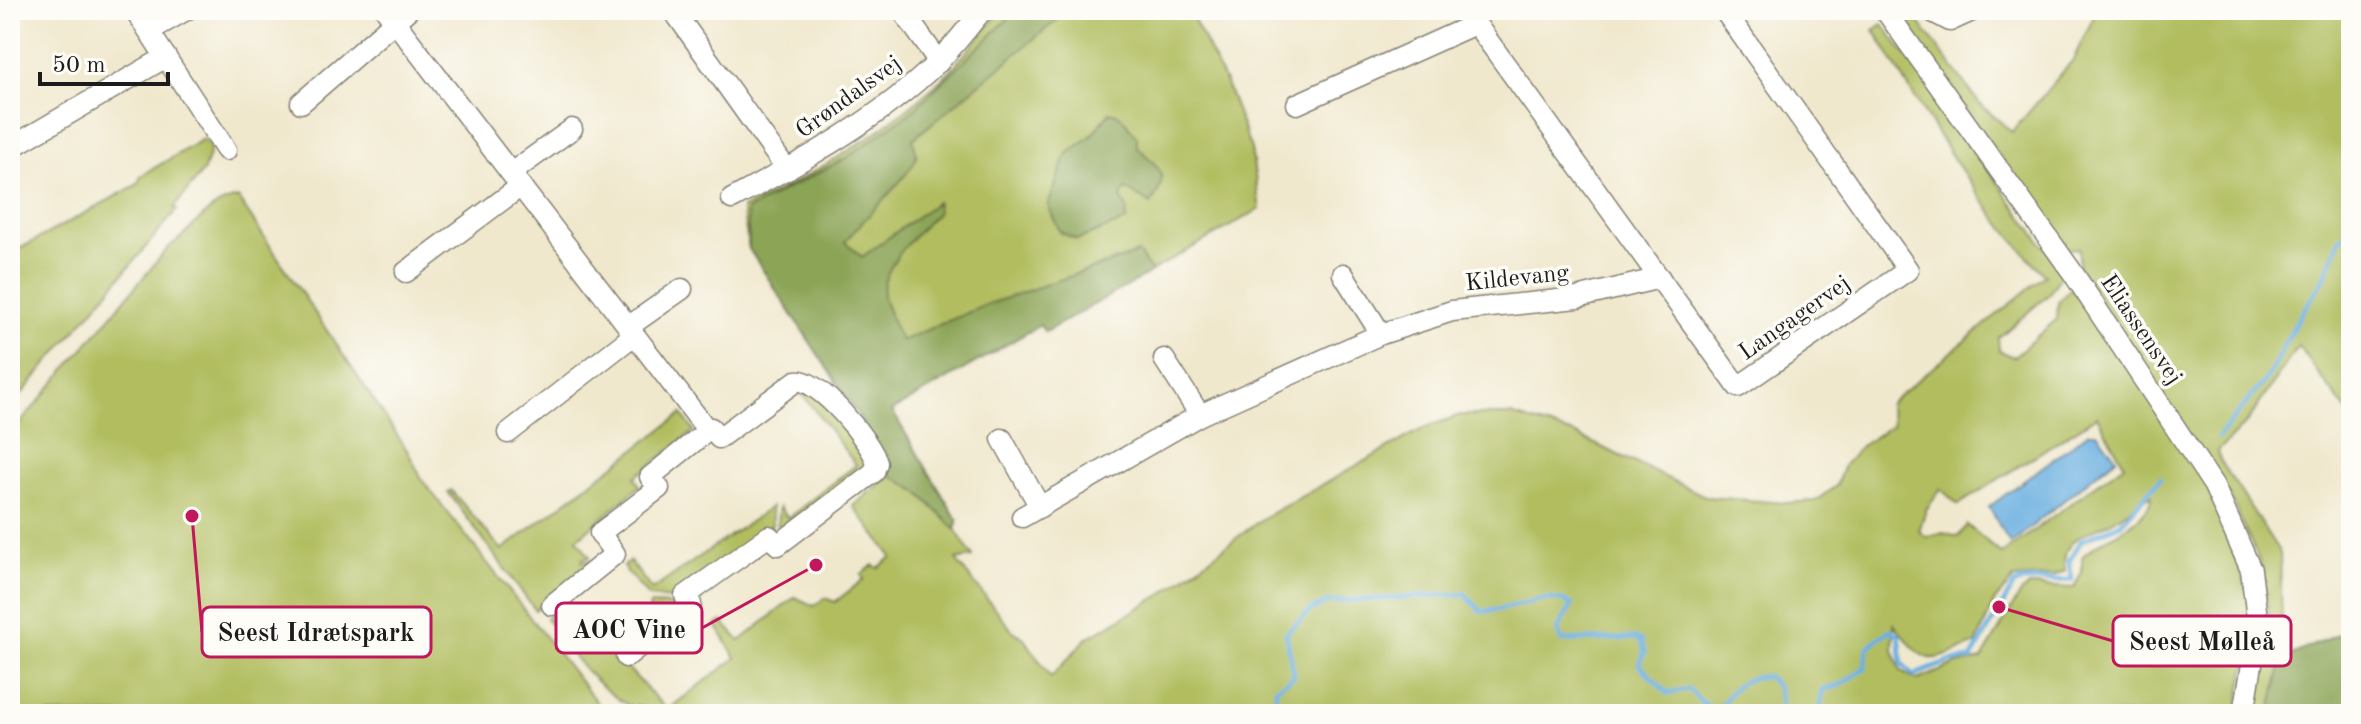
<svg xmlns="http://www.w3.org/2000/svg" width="2361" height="724" font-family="'Old Standard TT',serif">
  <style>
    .green { fill: #b1bd5f; stroke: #666c3e; stroke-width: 2; fill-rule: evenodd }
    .forest { fill: #8ca456; stroke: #546039; stroke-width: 2 }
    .water { fill: #6cb0e1; stroke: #44667e; stroke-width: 2 }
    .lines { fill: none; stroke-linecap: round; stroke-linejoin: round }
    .stream { stroke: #6cb0e1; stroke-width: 5 }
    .minor-casing { stroke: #868274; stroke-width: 23 }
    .minor { stroke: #fff; stroke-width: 20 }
    .labels { text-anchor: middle; stroke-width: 7; stroke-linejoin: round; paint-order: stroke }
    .street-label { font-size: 24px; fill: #1c1c1c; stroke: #fdfcf7 }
    .leader { fill: none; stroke: #c2185b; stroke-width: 3 }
    .callout-dot { fill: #c2185b; stroke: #fdfcf7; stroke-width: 3 }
    .callout { fill: #fdfcf7; stroke: #c2185b; stroke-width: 3 }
    .callout-label { font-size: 26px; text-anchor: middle; font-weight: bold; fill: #1c1c1c }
  </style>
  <rect width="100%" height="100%" fill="#fdfcf7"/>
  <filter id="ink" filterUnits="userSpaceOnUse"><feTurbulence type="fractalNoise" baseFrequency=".0125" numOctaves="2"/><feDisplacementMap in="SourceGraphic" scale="16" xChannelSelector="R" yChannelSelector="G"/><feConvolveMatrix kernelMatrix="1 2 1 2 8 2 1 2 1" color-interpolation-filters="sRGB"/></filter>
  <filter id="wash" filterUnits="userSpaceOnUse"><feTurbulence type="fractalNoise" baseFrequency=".006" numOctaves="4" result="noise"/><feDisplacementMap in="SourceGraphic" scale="32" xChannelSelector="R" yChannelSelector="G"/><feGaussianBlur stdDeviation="1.8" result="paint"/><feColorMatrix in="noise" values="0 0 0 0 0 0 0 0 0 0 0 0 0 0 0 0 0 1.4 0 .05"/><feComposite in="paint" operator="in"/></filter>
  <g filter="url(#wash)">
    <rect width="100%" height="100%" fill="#f0e8cd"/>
    <!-- green -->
    <g class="green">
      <path d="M1002,10H1189L1226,84L1251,149L1260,209L1045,332L1040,325L892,411L958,521L955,529L973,557L956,560L1012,630L1024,638L1051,677L1087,638L1161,595L1263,518L1424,428L1460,415H1511L1574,434L1707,497L1786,503L1815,501L1836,486L1844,465L1860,447L1893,424L1889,404L2045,275C1975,202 1926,116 1874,30L1883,24L2063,273L2048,295L1998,338L1999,350L2013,357L2057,319L2058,302L2071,288L2106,344L2123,334L2079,267V248L2067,249L1893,10H1910L1980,104L2012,132L2073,60L2097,10H2351V417L2298,346L2248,421L2218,451L2220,460L2280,553L2283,659L2270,714H2256L2271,632L2263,569L2228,492L2218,509L2249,596L2247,661L2237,714H661L637,705L632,708C593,686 571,654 546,618L554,611L576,640L593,654L604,648L608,651L653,617L649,608L651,604L672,605L677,612L621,661L667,710L736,658L716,625L722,621L740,641L795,597L814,606L825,598L835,602L864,579L861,575L873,565L878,568L892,557L853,506L890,475L887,459L749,249L742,208C811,177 875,138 932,88C958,65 980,36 1002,10ZM2097,416L2124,464L2002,554L1967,525L1958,537L1943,533L1926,537L1919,531L1926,510L1941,489L1958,505ZM2152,495C2148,526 2101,535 2082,557V572L2074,588L2030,586L2022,591L1982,659L1957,664L1918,680L1901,671L1893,650L1894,624C1929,669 1926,663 1976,644L1995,600L2014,579L2054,576L2065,571C2059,538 2087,534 2110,522C2125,514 2138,502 2152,495Z"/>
      <path d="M203,139L211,148L204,170L174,208L177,210L10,408V254L138,184L141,176Z"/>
      <path d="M238,198L407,450L423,481L598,704L619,714H10V435L170,246C195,229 206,204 238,198Z"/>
      <path d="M800,391L818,394L865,456L866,470L783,529L777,524L779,507L788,518L856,465Z"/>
      <path d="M682,414L694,431L635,477L640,486L577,539L590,557L582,559L583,562L590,561L592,566L535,610L448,492L451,490L502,550Z"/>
      <path d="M771,507L772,525L673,599L649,597L623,567L630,561L652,590Z"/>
    </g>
    <!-- forest -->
    <g class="forest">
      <path d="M1017,10H1069L913,139C914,144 917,153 916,158C912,174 859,223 845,242L862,257L937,202V213C919,231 881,266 883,295C885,309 896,327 901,341L986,305L1138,253L1152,272L1045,332L1040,325L892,411L958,521L955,529L918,492L890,475L887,459L749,249L747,210L846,158L911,112Z"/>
      <path d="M1110,112L1120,115L1137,137V146C1159,169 1171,173 1151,204L1126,189L1121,197L1127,209L1126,221L1077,240L1060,232L1048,206L1066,155L1092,135Z"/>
      <path d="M2351,628V714H2270L2283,659Z"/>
    </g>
    <!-- water -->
    <path class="water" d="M2089,432H2097L2116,458L2010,544L1989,507Z"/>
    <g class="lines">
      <!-- stream -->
      <g class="stream">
        <path d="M2219,437L2270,374L2297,320L2324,279L2339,240L2351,230"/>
        <path d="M1276,714V688L1294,676L1286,633L1311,610L1328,602L1465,594L1481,611C1511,613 1544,588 1572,605L1558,630L1562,641L1636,638L1641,641L1645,652L1639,664L1667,693L1688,689L1714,713H1718C1727,692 1745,673 1769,677L1778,688L1783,714"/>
        <path d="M1819,714L1823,689L1839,686L1865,668L1868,647L1890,630L1899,635L1902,664L1914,675L1952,661L1971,659L2014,585L2022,581L2072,580L2069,561L2081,541L2121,523L2160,479"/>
      </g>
    </g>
  </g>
  <g filter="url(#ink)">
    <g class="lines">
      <defs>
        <g id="minor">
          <path d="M135,10L226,150"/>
          <path d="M386,10L708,431"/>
          <path d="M673,10L787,170"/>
          <path d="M902,10L939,62"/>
          <path d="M1466,10L1738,387L1908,270L1724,10"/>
          <path d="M1885,10L2073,273L2214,486L2251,570L2258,626L2244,714"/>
          <path d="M1929,10L1950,21L1974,10"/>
          <path d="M149,31L186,10"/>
          <path d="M301,103L408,10"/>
          <path d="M1297,104L1475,24"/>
          <path d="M10,148L166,57"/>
          <path d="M511,173L572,129"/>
          <path d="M732,199C805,160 878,120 938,62C954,46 968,27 983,10"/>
          <path d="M406,272L521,186"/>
          <path d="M1343,274L1381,334"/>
          <path d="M628,327L682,289"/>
          <path d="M1164,359L1200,415"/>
          <path d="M508,433L634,335"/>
          <path d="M1002,439L1040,507"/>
          <path d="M1022,517L1200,415L1381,334L1452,311L1577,298L1660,278"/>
          <path d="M552,605L615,554L600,533L659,488L650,477L711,428L719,438L796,381C818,377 872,443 877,463L874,472L778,545L769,536L685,596L691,604L626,657"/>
        </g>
      </defs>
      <!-- minor casing -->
      <use href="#minor" class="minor-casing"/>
      <!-- minor -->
      <use href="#minor" class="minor"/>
    </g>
  </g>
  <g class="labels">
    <!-- street labels -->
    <g class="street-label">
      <text transform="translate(848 96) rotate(-36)" y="8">Grøndalsvej</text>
      <text transform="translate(1517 277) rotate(-6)" y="8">Kildevang</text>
      <text transform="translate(1794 317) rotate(-35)" y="8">Langagervej</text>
      <text transform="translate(2142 329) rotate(56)" y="8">Eliassensvej</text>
    </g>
  </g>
  <!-- callouts -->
  <path class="leader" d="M816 565L702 628M192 516L202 632M1999 607L2113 641"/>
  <g class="callout-dot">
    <circle cx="816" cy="565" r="8"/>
    <circle cx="192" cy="516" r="8"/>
    <circle cx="1999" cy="607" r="8"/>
  </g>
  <g class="callout">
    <rect x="556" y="603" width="146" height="50" rx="8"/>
    <rect x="202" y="607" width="229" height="50" rx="8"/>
    <rect x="2113" y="616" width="178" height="50" rx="8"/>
  </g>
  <g class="callout-label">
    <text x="629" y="638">AOC Vine</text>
    <text x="316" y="641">Seest Idrætspark</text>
    <text x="2202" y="650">Seest Mølleå</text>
  </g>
  <!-- margin -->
  <rect width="2361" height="724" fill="none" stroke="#fdfcf7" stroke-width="40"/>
  <!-- scale -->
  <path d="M40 72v12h128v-12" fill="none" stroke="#1c1c1c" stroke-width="4"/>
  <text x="52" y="72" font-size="24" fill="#1c1c1c" stroke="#fdfcf7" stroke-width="6" paint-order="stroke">50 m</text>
</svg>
